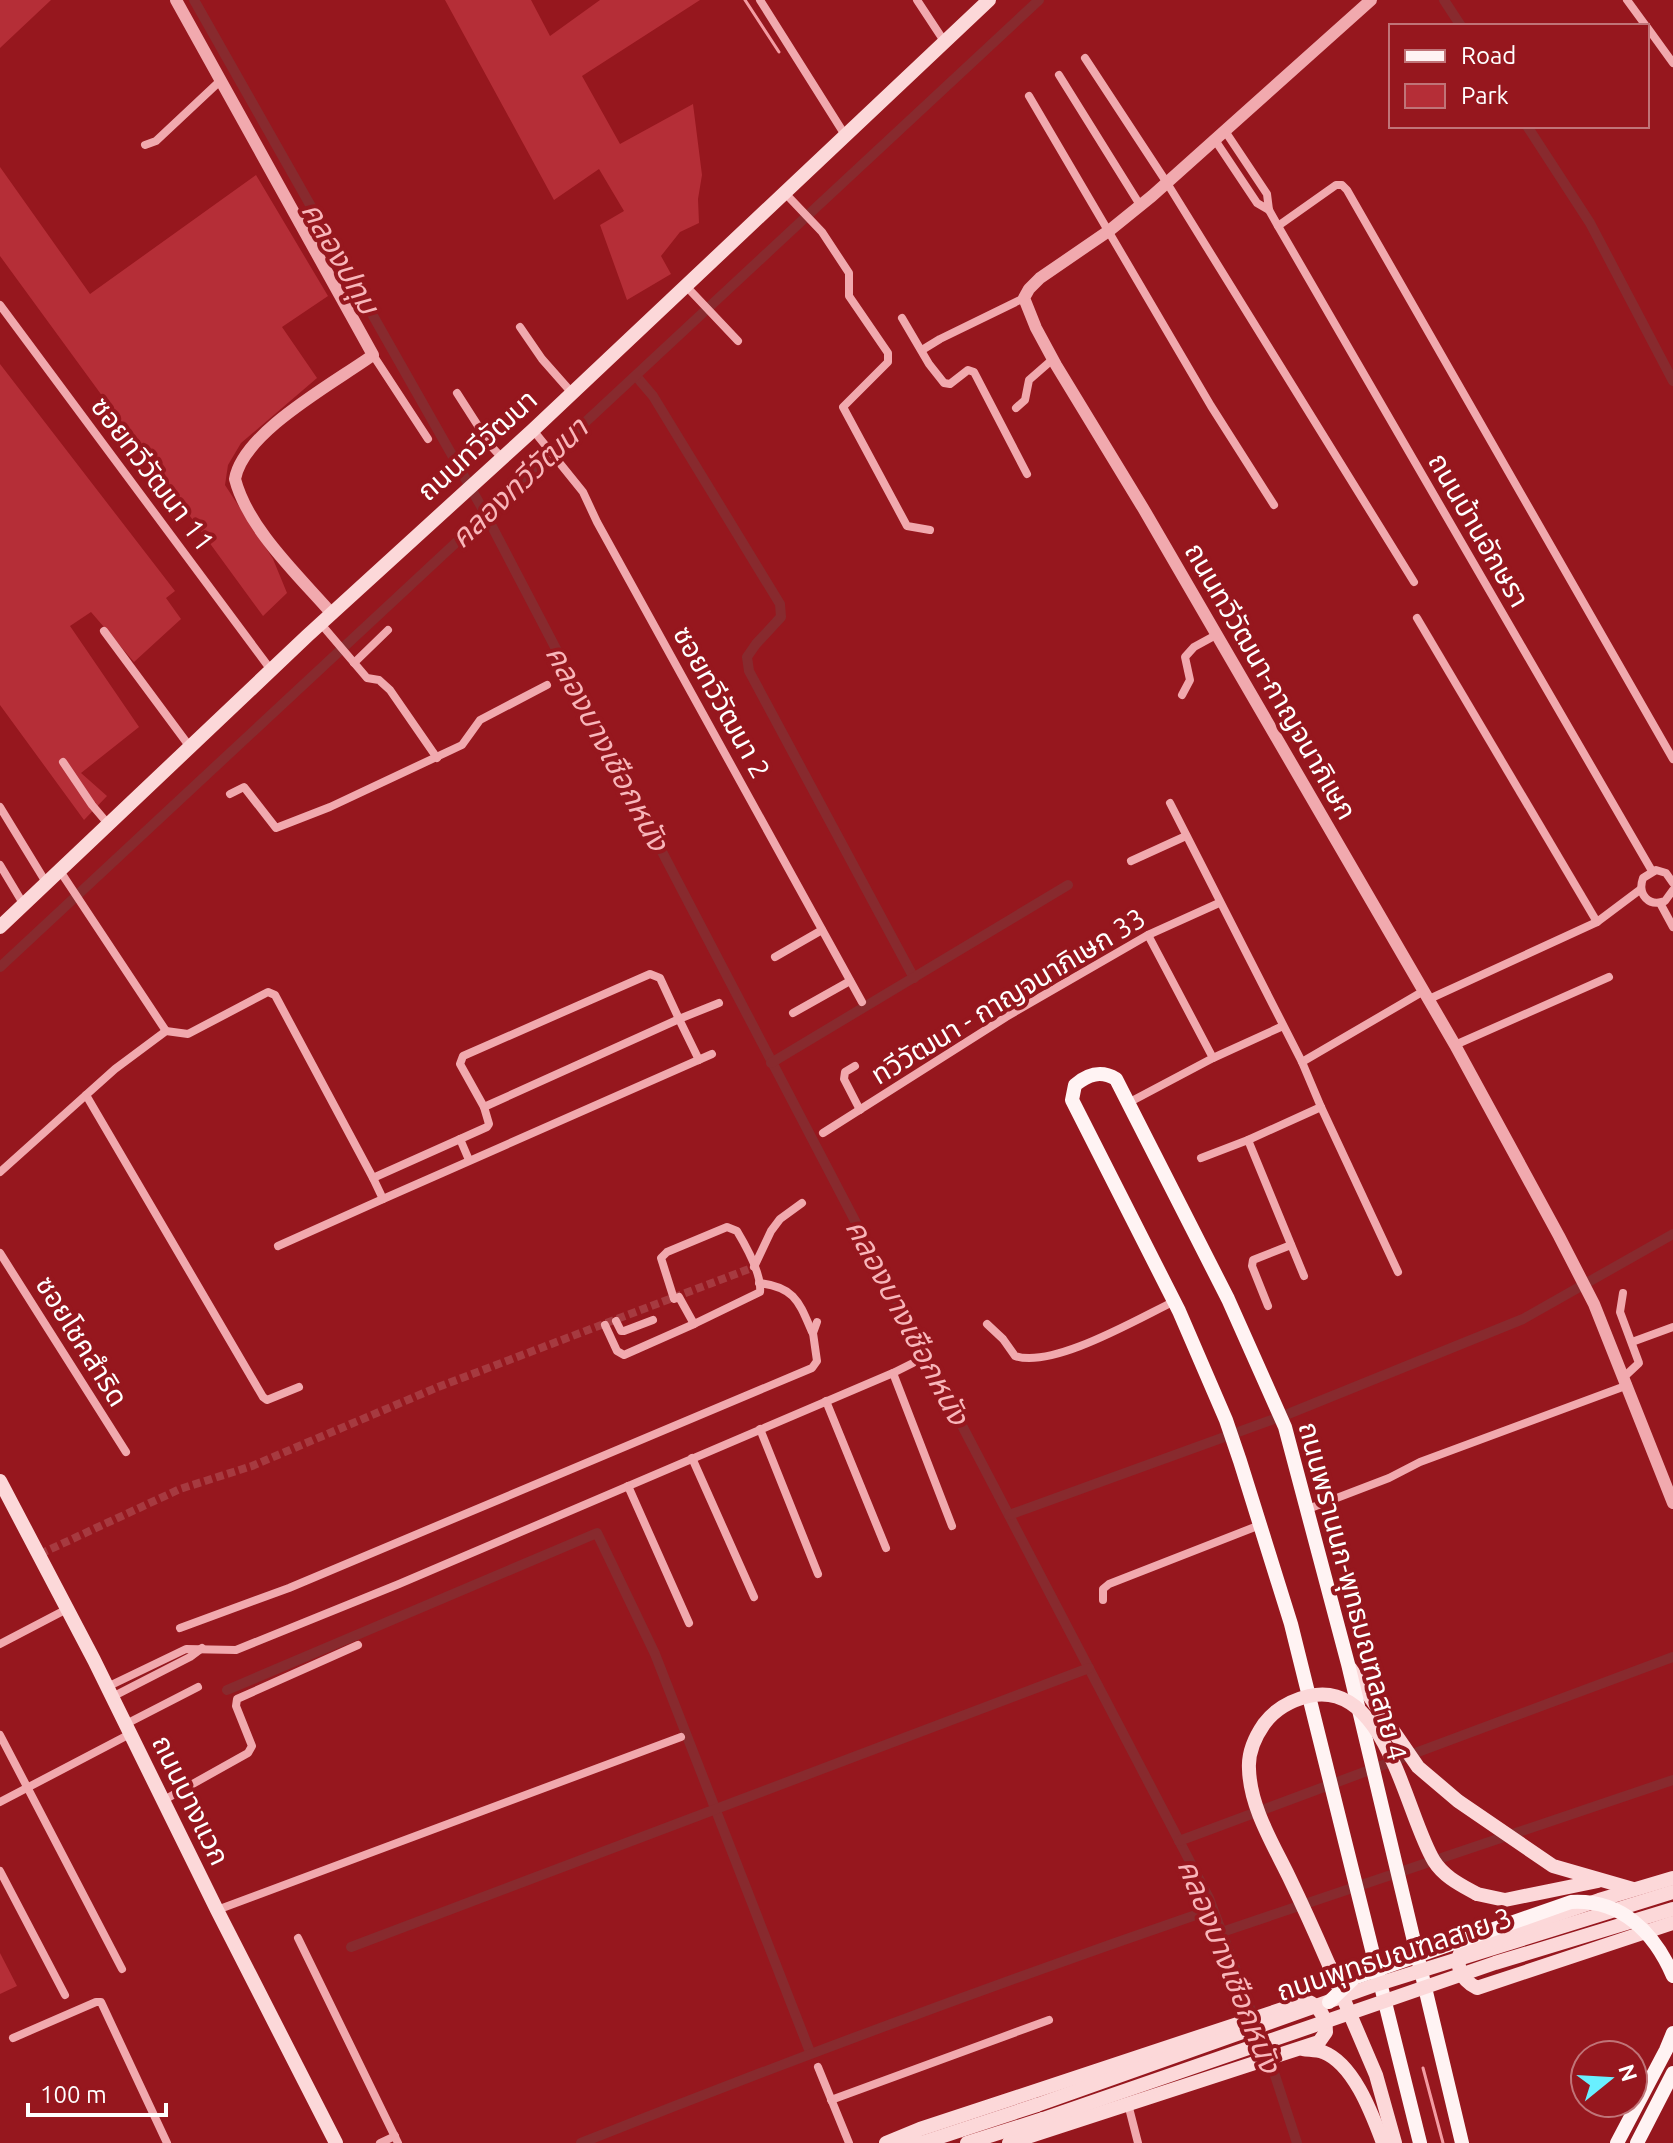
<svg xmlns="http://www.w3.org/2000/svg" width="1673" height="2143" font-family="Ubuntu,'Noto Sans Thai',sans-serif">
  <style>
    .green { fill: #b52e37 }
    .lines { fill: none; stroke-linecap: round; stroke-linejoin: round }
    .stream { stroke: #f39ca3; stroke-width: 3 }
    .canal { stroke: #882a2e; stroke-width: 10 }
    .minor-tunnel { stroke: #a63a40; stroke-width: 8; stroke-dasharray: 8 4; stroke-linecap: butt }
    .minor { stroke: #f1a9ae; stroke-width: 8 }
    .tertiary { stroke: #f1a9ae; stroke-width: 12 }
    .secondary { stroke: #fcd8d9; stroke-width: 14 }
    .primary { stroke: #fff3f3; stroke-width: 14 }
    .secondary-bridge { stroke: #fcd8d9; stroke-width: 14 }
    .primary-bridge { stroke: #fff3f3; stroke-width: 14 }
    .labels { text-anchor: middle; stroke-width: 8; stroke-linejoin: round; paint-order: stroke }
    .street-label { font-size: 28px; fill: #fff; stroke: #96171e }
    .water-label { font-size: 30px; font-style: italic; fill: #f8b6ba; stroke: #96171e }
  </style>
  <rect width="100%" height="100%" fill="#96171e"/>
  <!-- green -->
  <g class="green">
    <path d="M0,0H51L0,48Z"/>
    <path d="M445,0H531L550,36L600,0H700L582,76L620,144L693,104L702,175L698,199L699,223L680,232L661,256L671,274L627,300L600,225L624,211L599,169L554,200Z"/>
    <path d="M0,167L90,294L256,175L328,296L282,327L317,378L241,443L228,465L225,485L273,559L287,593L263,616L0,256Z"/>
    <path d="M0,364L175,591L166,598L181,619L134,662L91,612L70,626L139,727L81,773L107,796L84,820L0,705Z"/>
    <path d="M0,1953L17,1986L0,1994Z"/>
  </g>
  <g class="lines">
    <!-- stream -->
    <g class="stream">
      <path d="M745,0L779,52"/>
      <path d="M1423,2068L1443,2143"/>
    </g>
    <!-- canal -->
    <g class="canal">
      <path d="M194,0L486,515L1209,1898L1256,2024"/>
      <path d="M1444,0L1461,26"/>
      <path d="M1527,126L1590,223L1673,381"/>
      <path d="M636,376L653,396L780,604L781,617L756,644L747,657L749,671L914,978"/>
      <path d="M0,967L1039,0"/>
      <path d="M771,1063L1068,885"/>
      <path d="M1009,1515L1288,1414L1523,1319L1673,1234"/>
      <path d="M227,1690L597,1533L655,1654L810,2052"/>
      <path d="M1179,1841L1673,1657"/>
      <path d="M1222,1932L1673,1780"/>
      <path d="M351,1947L1089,1668"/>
      <path d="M1268,2054L1297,2143"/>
      <path d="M581,2143C790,2060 1000,1982 1213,1909"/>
    </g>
    <!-- minor-tunnel -->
    <path class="minor-tunnel" d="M40,1554L180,1489L252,1466L438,1387L754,1267"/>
    <!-- minor -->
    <g class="minor">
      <path d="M760,0L845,135"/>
      <path d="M917,0L944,41"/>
      <path d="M1627,0L1646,26"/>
      <path d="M1647,27L1673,63"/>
      <path d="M1085,58L1167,183L1414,582"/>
      <path d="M1059,75L1140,205"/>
      <path d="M1029,96L1211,406L1274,505"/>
      <path d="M1225,131L1267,194L1269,210L1278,226L1652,871"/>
      <path d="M1215,140L1257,203L1269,210"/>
      <path d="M145,145L156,141L220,81"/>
      <path d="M784,192L822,232L849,273V296L888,353V362L843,407L907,526L930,530"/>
      <path d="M1278,226L1336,185H1342L1347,190L1673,759"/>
      <path d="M685,285L738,341"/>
      <path d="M0,305L271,670"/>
      <path d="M902,318L929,364L944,383L950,384L968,370L974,372L1027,474"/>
      <path d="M520,327L542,359L572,393"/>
      <path d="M922,350L940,339L1024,298"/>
      <path d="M373,355L428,439"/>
      <path d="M457,393L491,446L502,458"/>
      <path d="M1016,408L1025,400L1029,380L1053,359"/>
      <path d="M533,430L583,492L597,522L862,1002"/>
      <path d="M1417,618L1597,922"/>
      <path d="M321,624L367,678L379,680L390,690L437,758"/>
      <path d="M104,631L190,747"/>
      <path d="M354,663L388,630"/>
      <path d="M1182,695L1190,680L1185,657L1194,647L1216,635"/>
      <path d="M63,762L92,805L109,825"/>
      <path d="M230,794L244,787L276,828L330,807L462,745L480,720L547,685"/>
      <path d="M1170,803L1302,1062L1321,1107L1398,1272"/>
      <path d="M0,807L47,884"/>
      <path d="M1131,861L1186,836"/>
      <path d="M0,865L24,905"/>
      <path d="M60,871L166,1031"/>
      <path d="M1673,883L1666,873L1656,870L1643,878C1637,895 1649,907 1665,901L1673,890"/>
      <path d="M1660,903L1673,927"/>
      <path d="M1148,935L1213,1058"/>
      <path d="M775,957L822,930"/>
      <path d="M1427,1000L1597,922L1641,889"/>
      <path d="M793,1013L850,981"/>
      <path d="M1455,1045L1609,977"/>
      <path d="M1302,1062L1422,992"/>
      <path d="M855,1066L845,1072L844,1079L860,1110"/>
      <path d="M86,1095L263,1397L267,1400L299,1387"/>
      <path d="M1128,1103L1213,1058L1283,1026"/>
      <path d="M484,1107L679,1019L699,1060"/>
      <path d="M823,1133L1006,1017L1148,935L1219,903"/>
      <path d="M460,1139L469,1160"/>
      <path d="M1248,1140L1304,1276"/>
      <path d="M1201,1158L1248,1140L1321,1107"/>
      <path d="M0,1172L115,1069L166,1031L188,1034L268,992L275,995L373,1178L487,1127L489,1124L484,1107L460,1064L463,1056L650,974L660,978L679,1019L719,1003"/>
      <path d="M373,1178L383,1199L712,1054"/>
      <path d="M278,1246L383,1199"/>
      <path d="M0,1253L126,1452"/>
      <path d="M754,1267L771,1231L780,1219L802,1203"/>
      <path d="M759,1283C795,1287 799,1302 812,1332"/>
      <path d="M1623,1293L1620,1312L1639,1363L1624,1377"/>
      <path d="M674,1299L661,1258L667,1252L727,1227L737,1231C746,1246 762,1274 760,1292L694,1324L679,1297"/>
      <path d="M1268,1306L1252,1266L1253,1260L1291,1245"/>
      <path d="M616,1321L621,1331H624L653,1320"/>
      <path d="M987,1324L1003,1339L1015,1356C1053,1369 1139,1318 1175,1301"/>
      <path d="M605,1325L617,1351L624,1355L694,1324"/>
      <path d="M1632,1342L1673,1327"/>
      <path d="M893,1373L913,1363"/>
      <path d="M826,1401L886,1548"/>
      <path d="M760,1429L818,1574"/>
      <path d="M692,1458L754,1597"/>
      <path d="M628,1486L689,1623"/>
      <path d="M1308,1509L1389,1478L1420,1462L1628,1385"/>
      <path d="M1103,1600V1589L1109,1584L1260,1525"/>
      <path d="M180,1628L289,1588L812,1368L817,1361L813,1333L817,1322"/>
      <path d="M0,1644L67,1609"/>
      <path d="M107,1687L186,1649L236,1650L399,1584L893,1373L952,1526"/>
      <path d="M112,1697L190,1657L202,1648"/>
      <path d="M126,1724L198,1687"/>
      <path d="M0,1735L122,1969"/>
      <path d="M164,1800L248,1753L252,1746L236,1706L237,1699L358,1645"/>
      <path d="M0,1802L130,1734"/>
      <path d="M0,1871L65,1995"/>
      <path d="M217,1910L681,1737"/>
      <path d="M298,1938L398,2143"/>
      <path d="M13,2038L96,2002H101L167,2143"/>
      <path d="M818,2067L849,2143"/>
      <path d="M831,2100L1049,2020"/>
      <path d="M1128,2104L1138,2143"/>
      <path d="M380,2143L395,2136"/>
    </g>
    <!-- tertiary -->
    <g class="tertiary">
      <path d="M176,0L373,355C334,383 243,432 235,479C248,529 299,576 332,614"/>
      <path d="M1371,0L1152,196L1110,230L1040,278L1029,289L1024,298L1036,328L1056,365L1143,508L1455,1045L1559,1236L1594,1304L1673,1503"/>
    </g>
    <!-- secondary -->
    <g class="secondary">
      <path d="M0,927L307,636L533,430L989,0"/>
      <path d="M0,1481L94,1660L217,1910L336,2143"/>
      <path d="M1350,1668L1418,1767L1458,1801L1553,1866L1633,1889"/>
      <path d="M1673,1878L1599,1900L1463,1947C1453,1964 1461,1980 1477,1988L1673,1923"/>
      <path d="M1477,1894L1505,1900L1598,1881"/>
      <path d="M1329,1965L1376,2075L1395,2143"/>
      <path d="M1303,2049C1309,2050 1317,2050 1323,2052C1354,2064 1372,2114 1383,2143"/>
      <path d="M886,2143L920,2129L1307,2001C1321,2007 1326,2018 1326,2032L1319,2042L1009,2143"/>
      <path d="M905,2143L925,2142L1037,2105"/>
      <path d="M967,2143L1043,2119"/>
    </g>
    <!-- primary -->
    <g class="primary">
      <path d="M1420,2143L1291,1624L1240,1461L1226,1420L1179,1311L1072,1100L1075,1085C1088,1074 1101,1070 1116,1079L1228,1299L1285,1427L1348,1664L1462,2143"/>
      <path d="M1617,2143L1666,2050L1673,2033"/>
      <path d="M1637,2143L1673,2073"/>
    </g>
    <!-- secondary-bridge -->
    <g class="secondary-bridge">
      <path d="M1329,1965C1316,1935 1303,1906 1289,1877C1273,1844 1250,1807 1249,1769C1248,1754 1255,1737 1264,1724C1275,1709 1292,1700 1309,1696C1386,1678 1406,1816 1434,1861C1444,1877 1461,1885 1477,1894"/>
      <path d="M1037,2105L1375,1985L1673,1892"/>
      <path d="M1043,2119L1495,1963L1673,1909"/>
    </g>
    <!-- primary-bridge -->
    <path class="primary-bridge" d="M1329,2002L1354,1978L1571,1902C1621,1899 1654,1932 1673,1976"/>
  </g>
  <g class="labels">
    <!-- street labels -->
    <g class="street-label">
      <text transform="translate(477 445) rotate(-42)" y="10">ถนนทวีวัฒนา</text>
      <text transform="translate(153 474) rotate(53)" y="10">ซอยทวีวัฒนา 11</text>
      <text transform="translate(1479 530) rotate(60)" y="10">ถนนบ้านอักษรา</text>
      <text transform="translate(1271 681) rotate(60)" y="10">ถนนทวีวัฒนา-กาญจนาภิเษก</text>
      <text transform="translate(722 702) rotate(61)" y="10">ซอยทวีวัฒนา 2</text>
      <text transform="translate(1008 996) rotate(-31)" y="10">ทวีวัฒนา - กาญจนาภิเษก 33</text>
      <text transform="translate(82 1341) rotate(58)" y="10">ซอยโชคสำริด</text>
      <text transform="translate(1353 1591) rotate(75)" y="10">ถนนพรานนก-พุทธมณฑลสาย 4</text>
      <text transform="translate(191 1800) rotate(64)" y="10">ถนนบางแวก</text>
      <text transform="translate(1394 1954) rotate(-18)" y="10">ถนนพุทธมณฑลสาย 3</text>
    </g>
    <!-- water labels -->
    <g class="water-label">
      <text transform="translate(340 258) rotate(60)" y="10">คลองปทุม</text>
      <text transform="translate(519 483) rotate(-43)" y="10">คลองทวีวัฒนา</text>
      <text transform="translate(607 748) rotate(62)" y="10">คลองบางเชือกหนัง</text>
      <text transform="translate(907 1322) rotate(62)" y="10">คลองบางเชือกหนัง</text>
      <text transform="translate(1229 1966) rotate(68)" y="10">คลองบางเชือกหนัง</text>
    </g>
  </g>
  <!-- legend -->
  <rect x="1389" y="24" width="260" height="104" fill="#96171e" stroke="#c07478" stroke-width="2"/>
  <rect x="1405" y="50" width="40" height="12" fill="#fff3f3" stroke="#c07478" stroke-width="2"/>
  <text x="1461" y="64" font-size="24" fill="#ffffff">Road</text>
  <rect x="1405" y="84" width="40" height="24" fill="#b52e37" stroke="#c07478" stroke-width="2"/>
  <text x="1461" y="104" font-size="24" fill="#ffffff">Park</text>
  <!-- north arrow -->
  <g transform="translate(1609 2079) rotate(72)"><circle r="38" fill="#96171e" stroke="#c07478" stroke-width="2"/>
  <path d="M0-6L14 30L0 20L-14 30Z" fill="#69f0ff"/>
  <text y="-12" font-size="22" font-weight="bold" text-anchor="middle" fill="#ffffff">N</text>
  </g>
  <!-- scale -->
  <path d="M28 2103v12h138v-12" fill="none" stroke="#ffffff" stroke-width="4"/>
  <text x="40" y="2103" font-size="24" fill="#ffffff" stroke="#96171e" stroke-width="6" paint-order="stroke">100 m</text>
</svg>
